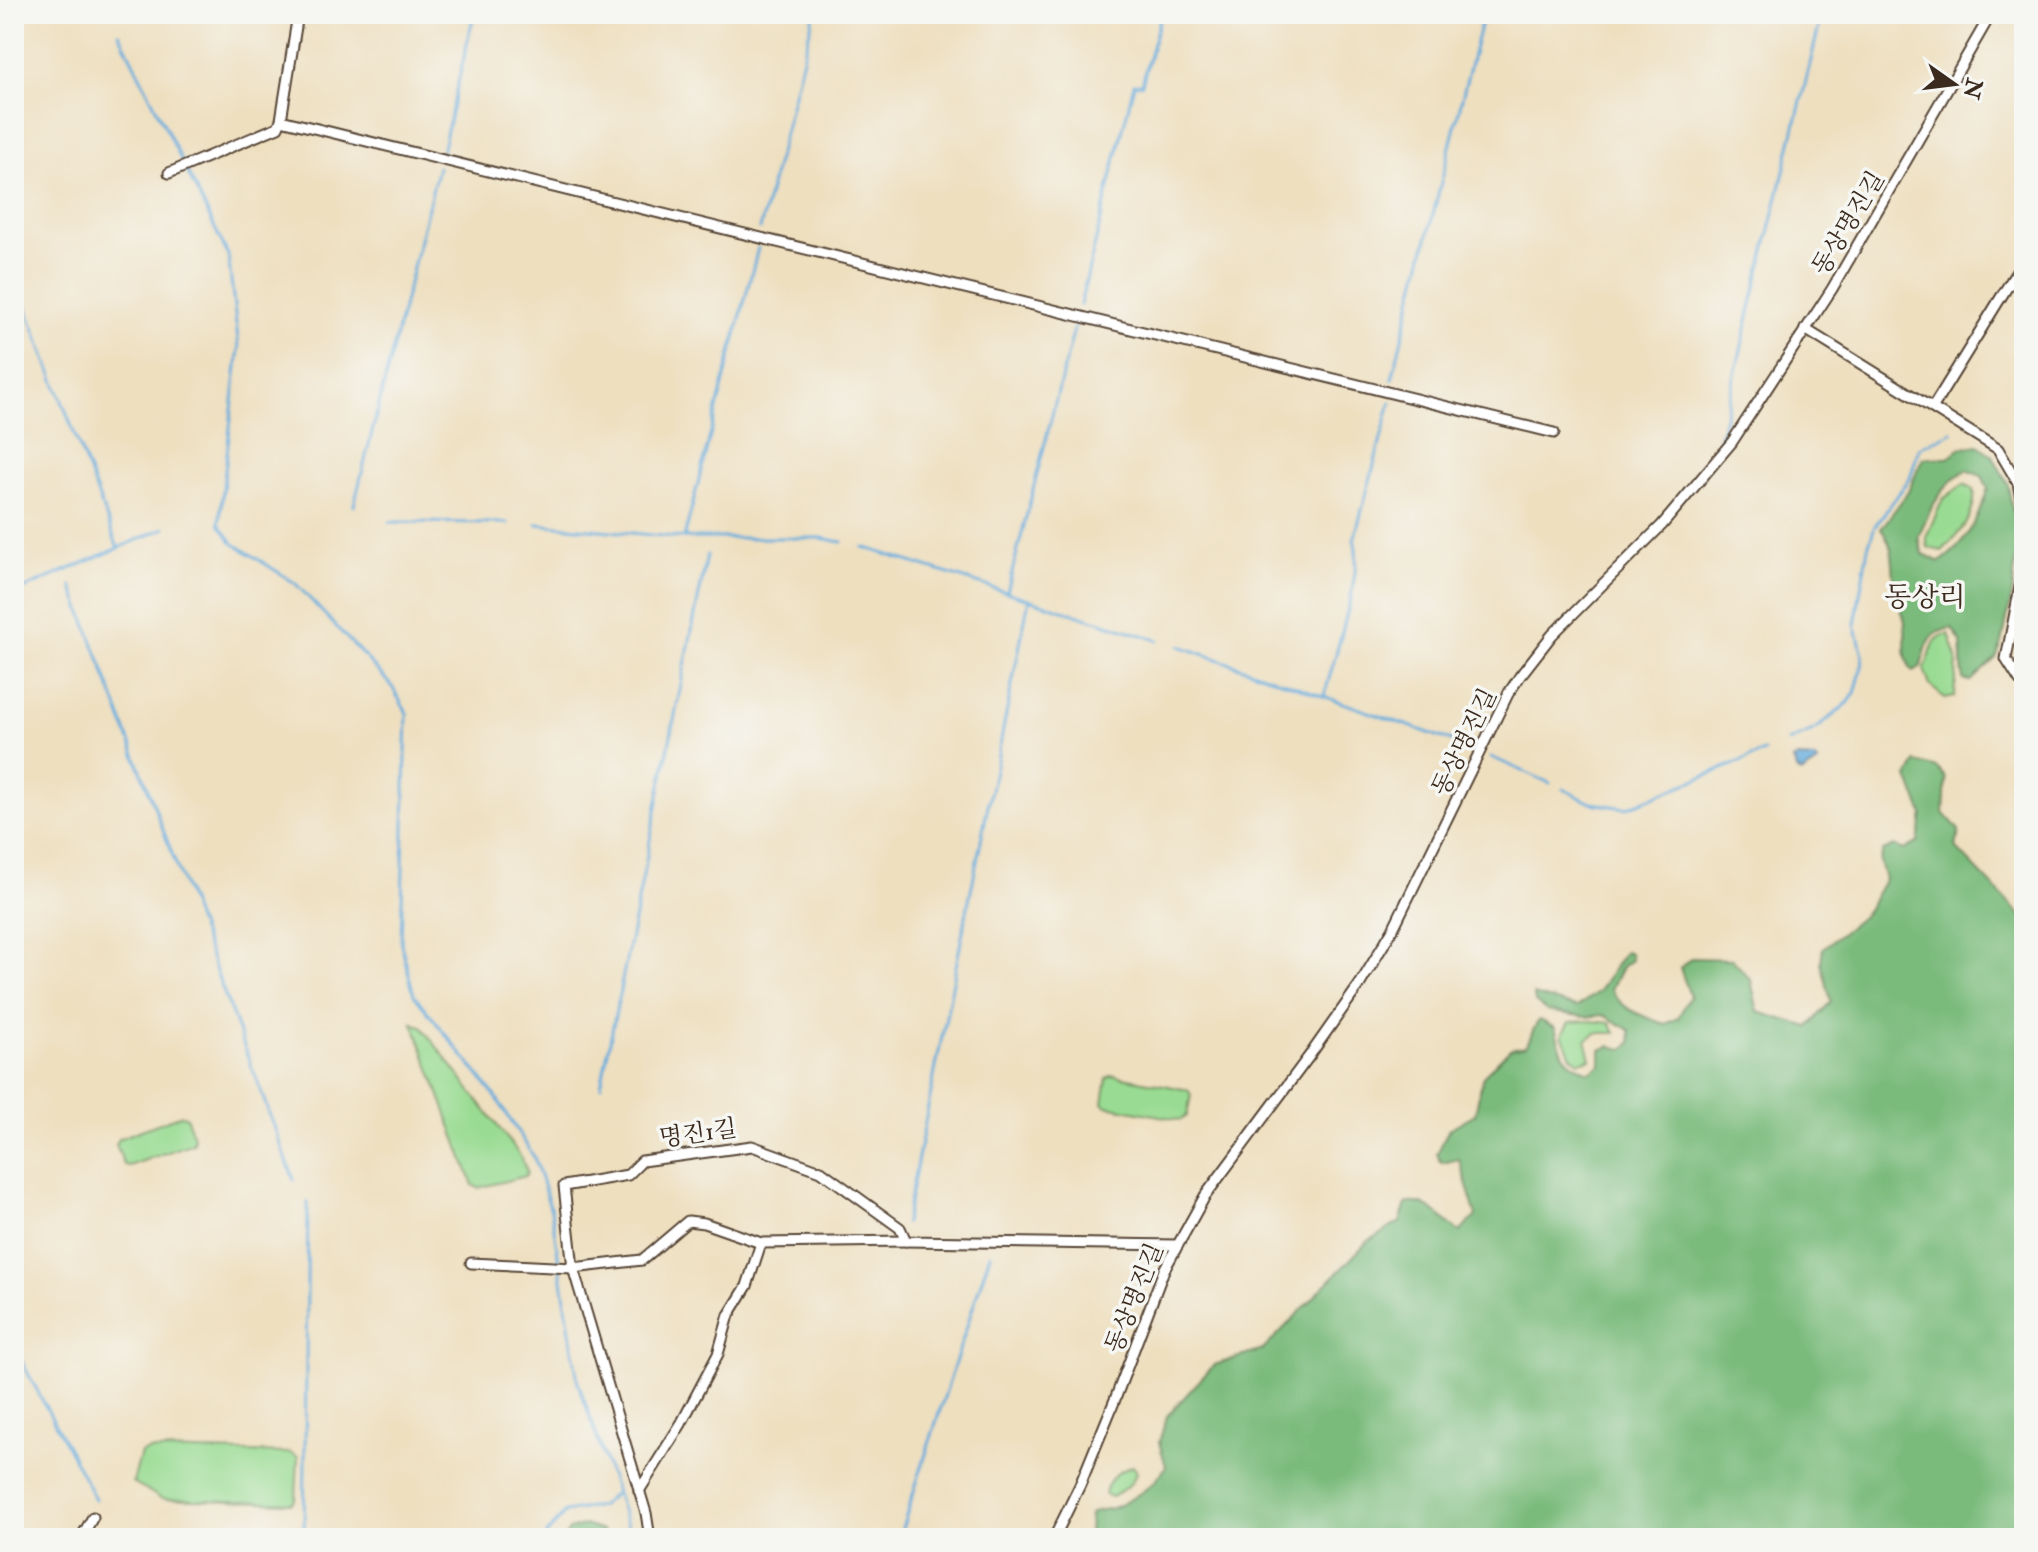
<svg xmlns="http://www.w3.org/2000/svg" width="2038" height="1552" font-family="'IM FELL Double Pica','Noto Serif KR',serif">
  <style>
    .green { fill: #99db92; stroke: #6a8258; stroke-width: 2 }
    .forest { fill: #7abb7c; stroke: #5a724d; stroke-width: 2; fill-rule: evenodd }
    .water { fill: #66acdc; stroke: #506b7d; stroke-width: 2 }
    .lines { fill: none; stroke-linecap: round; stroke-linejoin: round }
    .stream { stroke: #66acdc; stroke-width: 3 }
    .minor-casing { stroke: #564536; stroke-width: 13 }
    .minor { stroke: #fff; stroke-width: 9 }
    .labels { text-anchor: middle; stroke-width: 7; stroke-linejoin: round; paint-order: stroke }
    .street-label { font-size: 24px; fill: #3b2a1e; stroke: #f6f6f2 }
    .quarter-label { font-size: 28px; fill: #3b2a1e; stroke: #f6f6f2 }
  </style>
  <rect width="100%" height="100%" fill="#f6f6f2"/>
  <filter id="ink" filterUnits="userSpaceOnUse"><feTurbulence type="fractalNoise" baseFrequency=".0125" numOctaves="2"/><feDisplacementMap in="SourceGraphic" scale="16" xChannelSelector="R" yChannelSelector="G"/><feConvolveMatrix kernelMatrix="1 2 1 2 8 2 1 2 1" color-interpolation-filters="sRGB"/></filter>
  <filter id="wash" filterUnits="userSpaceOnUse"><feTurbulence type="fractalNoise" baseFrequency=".006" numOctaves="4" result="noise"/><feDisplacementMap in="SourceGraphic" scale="32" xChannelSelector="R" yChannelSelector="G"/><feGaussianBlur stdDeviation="1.8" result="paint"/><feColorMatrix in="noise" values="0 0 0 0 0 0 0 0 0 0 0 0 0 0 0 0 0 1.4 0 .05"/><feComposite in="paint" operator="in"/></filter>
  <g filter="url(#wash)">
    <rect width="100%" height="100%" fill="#eedfbf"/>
    <!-- green -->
    <g class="green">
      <path d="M1964,484L1974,489C1977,515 1959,534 1942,551L1928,548L1926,537L1943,499Z"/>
      <path d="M1949,634L1957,658L1955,696L1945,698L1930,686L1924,669C1933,654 1929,636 1949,634Z"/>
      <path d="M1591,1021L1610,1023L1615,1033H1596L1586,1040L1591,1059L1579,1062L1571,1056L1562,1035L1569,1022Z"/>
      <path d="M413,1023L421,1026L519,1154L527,1171L526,1176L478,1188L473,1185Z"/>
      <path d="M1113,1075L1188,1090L1191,1095L1187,1116L1181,1120L1107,1106L1103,1103L1107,1078Z"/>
      <path d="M181,1115L186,1116L194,1137L193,1143L129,1166L124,1165L116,1144L120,1138Z"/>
      <path d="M150,1450L291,1453L298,1457L296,1498L292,1503L162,1499L133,1482L141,1453Z"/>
      <path d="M1133,1466L1137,1472L1130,1484L1113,1497L1105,1495C1107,1478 1118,1471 1133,1466Z"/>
    </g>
    <!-- forest -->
    <g class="forest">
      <path d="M1978,445L1993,456L2008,485L2018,541L2012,594L2002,643L1996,658L1971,681L1963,680L1961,642L1952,628C1925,633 1928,646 1920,668L1913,671C1901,657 1907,641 1905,623C1904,613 1898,604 1896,594C1891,570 1897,548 1881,529L1908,492L1923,458H1948L1961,448ZM1966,470L1982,476L1988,488C1978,519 1967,544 1940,562L1923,554L1918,537C1930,510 1940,486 1966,470Z"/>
      <path d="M1916,762L1937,768L1946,778L1944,813L1959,830L1956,848L2024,919V1538H1089L1090,1514C1099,1508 1106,1511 1115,1507C1135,1498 1156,1485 1166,1466L1159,1442L1167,1416L1214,1365L1263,1350L1367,1242L1400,1222L1406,1204C1427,1197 1443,1221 1460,1232L1476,1216L1459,1159L1442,1163L1437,1154L1449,1129L1475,1114L1483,1076L1510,1049L1526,1046C1532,1037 1532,1027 1540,1020L1555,1028C1562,1055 1563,1061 1589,1072L1601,1065V1050L1610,1046L1623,1049L1631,1043L1630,1030L1603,1015L1586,1017L1547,1011L1535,1002L1534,995L1577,1007L1599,991L1625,951L1630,953L1631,960L1622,967L1611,989C1621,1011 1644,1016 1665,1024L1678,1018L1690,996L1680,968L1691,958L1732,959L1751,980L1758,1012L1809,1027L1831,1001L1821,962L1823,948L1864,915L1885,879L1880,861L1883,851L1895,846L1904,850L1918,842L1923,814L1908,778Z"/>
      <path d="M585,1525L602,1531L607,1538H564L569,1530Z"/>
    </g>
    <!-- water -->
    <path class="water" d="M1797,758L1815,759L1818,763L1802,773L1798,771L1793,760Z"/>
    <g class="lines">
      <!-- stream -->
      <g class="stream">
        <path d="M119,33L228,255L239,348L219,524L233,543L295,583L391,685L407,713L401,944L414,995L496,1097L534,1157L551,1210L578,1382L629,1530L626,1538"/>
        <path d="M442,152L474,14"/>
        <path d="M760,229L814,14"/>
        <path d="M14,275L118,548"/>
        <path d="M1080,305L1134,84H1142L1161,14"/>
        <path d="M1392,379L1483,14"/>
        <path d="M1719,441L1822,14"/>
        <path d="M354,505L438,167"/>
        <path d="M390,522L508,523"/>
        <path d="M537,524L684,538H821L842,542"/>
        <path d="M684,538L758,248"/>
        <path d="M863,547L1158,640"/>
        <path d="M72,586L294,1180"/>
        <path d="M1007,592L1075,325"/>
        <path d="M14,593L165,528"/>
        <path d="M1180,646L1469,747"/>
        <path d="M1324,697C1332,664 1365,568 1354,540L1391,402"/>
        <path d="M1788,742L1815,730L1849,702L1855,693L1862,667L1863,655L1855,624L1868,547L1875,526L1910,478L1919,448L1952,432"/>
        <path d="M1491,757L1550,783"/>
        <path d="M1563,789L1591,803L1626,808L1764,752"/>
        <path d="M601,1086L707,555"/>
        <path d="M905,1223L1029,599"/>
        <path d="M14,1347L95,1499"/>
        <path d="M304,1538L308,1202"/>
        <path d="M544,1538L565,1512L600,1506L616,1493"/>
        <path d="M899,1538L990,1254"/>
      </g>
    </g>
  </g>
  <g filter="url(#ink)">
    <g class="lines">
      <defs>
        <g id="minor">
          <path d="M281,120L1554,433"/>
          <path d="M169,173L278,127L281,120L298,14"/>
          <path d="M1805,329L1998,449L2018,483L2024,514"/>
          <path d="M1933,407L2024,260"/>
          <path d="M2024,566L2006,659L2020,681H2024"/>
          <path d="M471,1263L573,1268L642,1260L688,1221L704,1223L761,1243L906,1241"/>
          <path d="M639,1491L681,1424L718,1354L729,1315L747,1286L761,1243"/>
          <path d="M81,1538L93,1517"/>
          <path d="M650,1538L646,1513L573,1268L564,1186L628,1175L642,1161L752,1146L821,1171L900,1228L906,1241L1176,1245"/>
          <path d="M1054,1538L1080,1485L1114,1402L1164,1270L1205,1196L1310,1055L1360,984L1393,929L1508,694L1520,676L1552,635L1662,525L1732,442L1832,289L1991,14"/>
        </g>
      </defs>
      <!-- minor casing -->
      <use href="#minor" class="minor-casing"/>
      <!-- minor -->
      <use href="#minor" class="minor"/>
    </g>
  </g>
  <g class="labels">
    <!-- street labels -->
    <g class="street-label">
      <text transform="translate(1848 223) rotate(-59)" y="8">동상명진길</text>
      <text transform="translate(1464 742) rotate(-64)" y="8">동상명진길</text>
      <text transform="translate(698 1133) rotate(-8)" y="8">명진1길</text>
      <text transform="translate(1134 1298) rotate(-68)" y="8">동상명진길</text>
    </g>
    <!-- quarter labels -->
    <g class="quarter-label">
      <text x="1925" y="606">동상리</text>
    </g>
  </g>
  <!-- margin -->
  <rect width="2038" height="1552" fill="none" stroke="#f6f6f2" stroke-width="48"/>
  <!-- north arrow -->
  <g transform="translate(1954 84) rotate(104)" stroke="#f6f6f2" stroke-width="6" paint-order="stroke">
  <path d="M0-6L14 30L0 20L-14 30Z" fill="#3b2a1e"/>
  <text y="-12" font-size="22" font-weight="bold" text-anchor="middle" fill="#3b2a1e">N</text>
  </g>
</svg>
